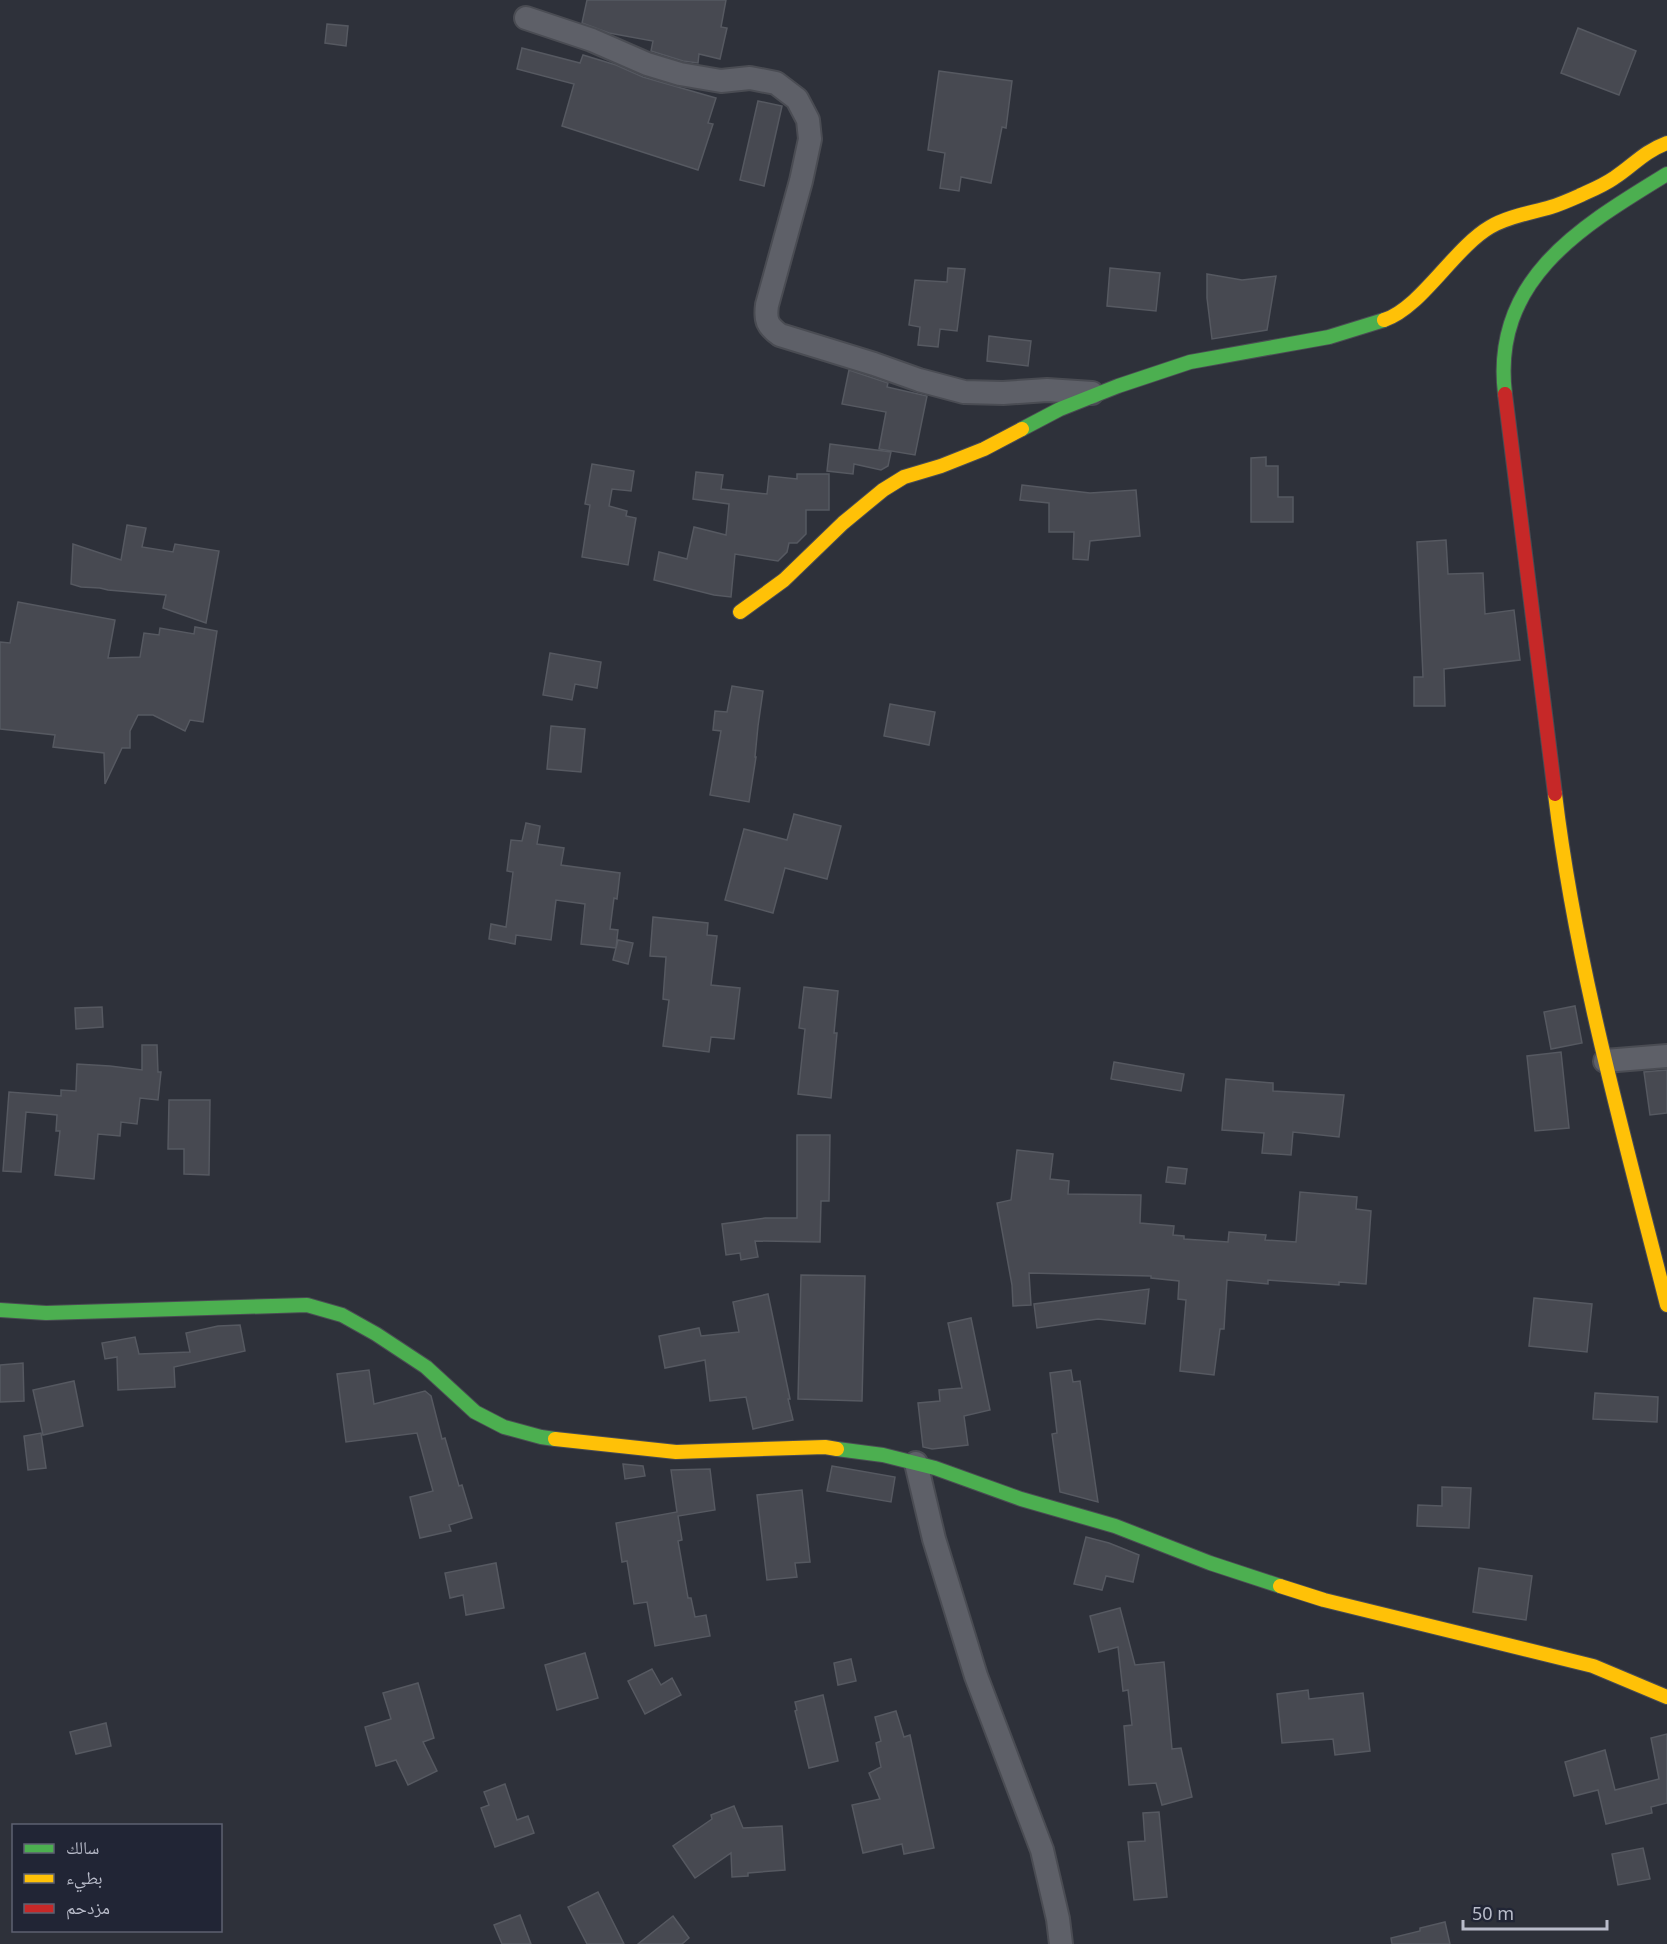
<svg xmlns="http://www.w3.org/2000/svg" width="1667" height="1944" font-family="'Noto Sans','Noto Naskh Arabic',sans-serif">
  <style>
    .building { fill: #474951; stroke: #565961; stroke-width: 1.5 }
    .lines { fill: none; stroke-linecap: round; stroke-linejoin: round }
    .street-casing { stroke: #4a4c53; stroke-width: 26 }
    .fast-casing { stroke: #4a4c53; stroke-width: 16 }
    .slow-casing { stroke: #4a4c53; stroke-width: 16 }
    .jam-casing { stroke: #4a4c53; stroke-width: 16 }
    .street { stroke: #5e6068; stroke-width: 22 }
    .fast { stroke: #4caf50; stroke-width: 14 }
    .slow { stroke: #ffc107; stroke-width: 14 }
    .jam { stroke: #c62828; stroke-width: 14 }
  </style>
  <rect width="100%" height="100%" fill="#2e313a"/>
  <!-- building -->
  <g class="building">
    <path d="M587,0H726L721,27L727,28L720,59L699,54L698,63L683,61L651,51L653,41L609,33L582,23Z"/>
    <path d="M327,24L348,26L346,46L325,43Z"/>
    <path d="M1578,28L1636,51L1619,95L1561,73Z"/>
    <path d="M522,48L580,63L583,55L616,65L643,77L716,98L708,123L713,124L698,170L562,126L574,84L517,69Z"/>
    <path d="M939,71L1012,81L1006,128L1002,127L991,183L961,177L959,191L940,188L945,153L928,150Z"/>
    <path d="M758,101L782,106L764,186L740,180Z"/>
    <path d="M948,268L965,269L957,331L940,329L938,347L918,345L920,327L909,325L915,280L947,282Z"/>
    <path d="M1110,268L1160,273L1156,311L1107,306Z"/>
    <path d="M1207,274L1242,280L1276,276L1267,330L1212,339L1207,298Z"/>
    <path d="M989,336L1031,341L1028,366L987,361Z"/>
    <path d="M849,370L888,383L887,387L927,396L915,455L879,449L886,412L842,404Z"/>
    <path d="M830,444L891,452L888,466L881,470L854,464L853,474L827,471Z"/>
    <path d="M1266,457V466H1278V497H1293V522H1251V458Z"/>
    <path d="M592,464L634,471L631,491L612,489L609,506L627,511L626,516L636,518L628,565L582,557L590,505L585,504Z"/>
    <path d="M696,472L723,475L721,489L767,494L769,476L797,479V474H829V510H806V534L797,543H789L787,552L778,561L735,554L731,597L714,595L654,580L659,552L687,559L694,527L726,535L729,504L693,499Z"/>
    <path d="M1022,485L1090,493L1136,490L1140,536L1090,541L1088,560L1073,559L1074,532H1049V503L1020,500Z"/>
    <path d="M127,525L146,528L142,547L173,552L175,544L219,551L206,623L163,608L166,595L108,590L100,588L81,587L71,584L73,544L121,560Z"/>
    <path d="M1446,540L1448,574L1483,573L1485,614L1514,610L1520,660L1444,669L1445,706H1414V677H1423L1417,542Z"/>
    <path d="M18,602L115,620L108,658L140,657L144,633L159,635L160,628L194,634L195,627L217,631L203,722L190,720L185,731L153,715H138L130,731V748H122L105,784L104,753L53,747L55,735L0,729V642L10,643Z"/>
    <path d="M550,653L601,662L597,688L575,684L572,700L543,695Z"/>
    <path d="M732,686L763,691L758,726L755,757H756L749,802L710,795L721,731L713,730L715,711L727,712Z"/>
    <path d="M890,704L935,712L929,745L884,736Z"/>
    <path d="M551,726L585,729L581,772L547,769Z"/>
    <path d="M794,814L841,826L827,879L785,868L773,913L725,900L744,829L787,840Z"/>
    <path d="M526,823L540,826L537,844L564,848L561,865L620,873L617,899L614,898L610,929L618,930L616,948L618,940L633,943L628,964L613,960L616,948L581,944L585,904L556,900L551,940L516,935L515,944L489,939L491,924L506,927L513,872L507,871L511,840L522,841Z"/>
    <path d="M653,917L708,923L707,935L717,936L711,985L740,988L734,1039L711,1037L709,1052L663,1046L669,1000L663,999L666,957L650,956Z"/>
    <path d="M804,987L838,991L834,1033H837L831,1098L798,1094L805,1029L799,1028Z"/>
    <path d="M1575,1006L1582,1043L1551,1049L1544,1012Z"/>
    <path d="M102,1007L103,1027L76,1029L75,1008Z"/>
    <path d="M142,1045H157L158,1072H161L158,1100L140,1098L137,1124L121,1122L120,1136L98,1134L94,1179L55,1175L60,1131H56L57,1115L26,1112L21,1172L3,1171L9,1092L61,1096V1090L76,1091L77,1064L110,1066L142,1070Z"/>
    <path d="M1561,1052L1569,1128L1535,1131L1527,1056Z"/>
    <path d="M1114,1062L1184,1074L1181,1091L1111,1079Z"/>
    <path d="M1667,1070V1113L1650,1115L1644,1072Z"/>
    <path d="M1226,1079L1273,1083V1091L1344,1095L1339,1137L1293,1132L1291,1155L1262,1153L1264,1133L1222,1130Z"/>
    <path d="M169,1100H210L209,1175L184,1174V1149H168Z"/>
    <path d="M797,1135H830L829,1201H821L820,1242L755,1241L758,1257L741,1260L740,1253L726,1255L722,1224L765,1218H797Z"/>
    <path d="M1017,1150L1053,1154L1050,1179L1069,1181L1068,1194L1141,1195L1140,1223L1174,1226L1173,1235L1184,1236V1239L1228,1242L1229,1232L1266,1235L1265,1240L1296,1242L1300,1192L1357,1197L1356,1209L1371,1211L1366,1284L1339,1282V1285L1268,1280V1284L1227,1280L1224,1329H1220L1214,1375L1180,1371L1186,1300L1178,1299L1179,1281L1151,1278V1276L1029,1273L1031,1305L1013,1306L1012,1285L997,1203L1011,1200Z"/>
    <path d="M1168,1167L1187,1169L1185,1184L1166,1182Z"/>
    <path d="M801,1275L865,1276L862,1401L798,1399Z"/>
    <path d="M1149,1289L1145,1324L1098,1319L1037,1328L1034,1304Z"/>
    <path d="M768,1294L790,1399H788L793,1420L753,1429L746,1397L710,1401L705,1360L665,1368L659,1336L699,1328L701,1336L739,1332L733,1302Z"/>
    <path d="M1534,1298L1592,1304L1587,1352L1529,1346Z"/>
    <path d="M971,1318L990,1410L964,1416L968,1445L932,1449L923,1447L918,1403L940,1401L939,1390L962,1388L948,1323Z"/>
    <path d="M240,1325L245,1351L174,1367L175,1387L118,1390L117,1357L105,1359L102,1343L135,1337L139,1354L190,1352L186,1333L218,1326Z"/>
    <path d="M23,1363L24,1401L0,1402V1365Z"/>
    <path d="M369,1370L374,1404L425,1391L431,1396L442,1439L445,1438L459,1486L462,1485L472,1518L449,1525L451,1531L420,1538L410,1497L433,1491L417,1433L346,1442L337,1374Z"/>
    <path d="M1071,1370L1073,1382L1080,1381L1098,1502L1060,1492L1052,1434L1057,1433L1050,1373Z"/>
    <path d="M74,1381L83,1426L43,1435L33,1390Z"/>
    <path d="M1595,1393L1658,1397L1657,1422L1593,1419Z"/>
    <path d="M41,1433L46,1468L28,1470L24,1436Z"/>
    <path d="M623,1464L643,1466L645,1476L625,1479Z"/>
    <path d="M832,1466L895,1477L891,1502L827,1491Z"/>
    <path d="M710,1469L715,1510L678,1516L682,1540L678,1541L688,1598H691L695,1617L706,1615L710,1636L655,1646L647,1602L634,1604L627,1561L622,1562L616,1523L677,1512L671,1470Z"/>
    <path d="M1442,1487L1471,1488L1469,1528L1417,1526L1418,1505L1442,1506Z"/>
    <path d="M802,1490L810,1562L795,1563L797,1577L767,1580L757,1495Z"/>
    <path d="M1086,1537L1109,1543L1139,1555L1133,1582L1106,1576L1102,1590L1074,1584Z"/>
    <path d="M496,1563L504,1608L466,1615L463,1595L450,1598L445,1573Z"/>
    <path d="M1479,1568L1532,1576L1526,1620L1473,1612Z"/>
    <path d="M1120,1608L1135,1665L1164,1662L1172,1749L1181,1748L1192,1797L1162,1805L1156,1783L1129,1785L1124,1726L1132,1725L1128,1690L1123,1691L1118,1647L1099,1652L1090,1616Z"/>
    <path d="M585,1653L598,1698L557,1710L545,1665Z"/>
    <path d="M851,1659L856,1681L838,1685L834,1663Z"/>
    <path d="M652,1669L661,1685L672,1678L681,1695L645,1714L628,1681Z"/>
    <path d="M418,1683L434,1738L423,1742L437,1771L408,1785L396,1760L376,1766L365,1727L391,1719L383,1693Z"/>
    <path d="M1308,1690L1309,1699L1363,1693L1370,1751L1335,1755L1333,1739L1282,1743L1277,1694Z"/>
    <path d="M823,1695L838,1761L809,1768L795,1711L797,1710L795,1702Z"/>
    <path d="M896,1711L904,1737L910,1735L934,1848L904,1854L902,1844L863,1853L852,1805L880,1799L869,1773L881,1767L876,1743L881,1741L875,1717Z"/>
    <path d="M106,1723L111,1746L76,1754L70,1732Z"/>
    <path d="M1667,1734V1803L1651,1807L1652,1813L1606,1824L1598,1790L1574,1796L1565,1762L1605,1750L1615,1790L1659,1779L1651,1738Z"/>
    <path d="M505,1784L517,1820L528,1816L534,1833L495,1847L481,1808L489,1805L484,1792Z"/>
    <path d="M734,1806L743,1828L782,1826L785,1870L748,1873V1876L732,1877L731,1853L695,1878L673,1846L712,1819L711,1815Z"/>
    <path d="M1159,1812L1167,1897L1134,1900L1128,1842L1145,1841L1143,1813Z"/>
    <path d="M1643,1848L1650,1879L1618,1885L1612,1854Z"/>
    <path d="M598,1892L624,1944H587L568,1907Z"/>
    <path d="M520,1915L531,1944H502L494,1925Z"/>
    <path d="M673,1916L689,1938L682,1944H638Z"/>
    <path d="M1445,1922L1450,1944H1392L1391,1938L1420,1931V1928Z"/>
  </g>
  <g class="lines">
    <defs>
      <g id="street">
        <path d="M526,18L592,40L647,64L680,74L721,81L750,78L776,83L797,99L808,120L810,139L801,181L767,305C765,320 767,326 780,335L874,364L919,380L964,392L1003,393L1047,390L1092,393"/>
        <path d="M1605,1061L1667,1056"/>
        <path d="M916,1463L934,1539L976,1676L1042,1850L1058,1919L1061,1944"/>
      </g>
      <g id="fast">
        <path d="M1505,394C1491,279 1582,226 1667,174"/>
        <path d="M1022,429L1060,409L1118,386L1190,362L1329,337L1384,320"/>
        <path d="M0,1310L46,1313L307,1305L342,1315L376,1334L426,1367L475,1412L504,1427L541,1437L555,1439"/>
        <path d="M837,1449L883,1455L935,1468L1021,1499L1115,1526L1210,1563L1280,1586"/>
      </g>
      <g id="slow">
        <path d="M1384,320C1421,308 1454,248 1490,227C1509,216 1531,213 1551,207C1561,204 1572,199 1581,195C1592,190 1604,185 1614,178C1634,165 1643,152 1667,143"/>
        <path d="M740,612L784,580L843,523L883,490L904,477L941,466L984,449L1022,429"/>
        <path d="M1555,794C1576,967 1624,1136 1667,1305"/>
        <path d="M555,1439L676,1452L825,1447L837,1449"/>
        <path d="M1280,1586L1324,1600L1593,1666L1667,1697"/>
      </g>
      <path id="jam" d="M1505,394L1555,794"/>
    </defs>
    <!-- street casing -->
    <use href="#street" class="street-casing"/>
    <!-- fast casing -->
    <use href="#fast" class="fast-casing"/>
    <!-- slow casing -->
    <use href="#slow" class="slow-casing"/>
    <!-- jam casing -->
    <use href="#jam" class="jam-casing"/>
    <!-- street -->
    <use href="#street" class="street"/>
    <!-- fast -->
    <use href="#fast" class="fast"/>
    <!-- slow -->
    <use href="#slow" class="slow"/>
    <!-- jam -->
    <use href="#jam" class="jam"/>
  </g>
  <!-- legend -->
  <rect x="12" y="1824" width="210" height="108" fill="#212535" stroke="#5e6171" stroke-width="1.5"/>
  <rect x="24" y="1844" width="30" height="9" fill="#4caf50" stroke="#5e6171" stroke-width="1.5"/>
  <text x="66" y="1854" font-size="18" fill="#b9bcca">سالك</text>
  <rect x="24" y="1874" width="30" height="9" fill="#ffc107" stroke="#5e6171" stroke-width="1.5"/>
  <text x="66" y="1884" font-size="18" fill="#b9bcca">بطيء</text>
  <rect x="24" y="1904" width="30" height="9" fill="#c62828" stroke="#5e6171" stroke-width="1.5"/>
  <text x="66" y="1914" font-size="18" fill="#b9bcca">مزدحم</text>
  <!-- scale -->
  <path d="M1463 1920v9h144v-9" fill="none" stroke="#b9bcca" stroke-width="3"/>
  <text x="1472" y="1920" font-size="18" fill="#b9bcca" stroke="#212535" stroke-width="4.5" paint-order="stroke">50 m</text>
</svg>
